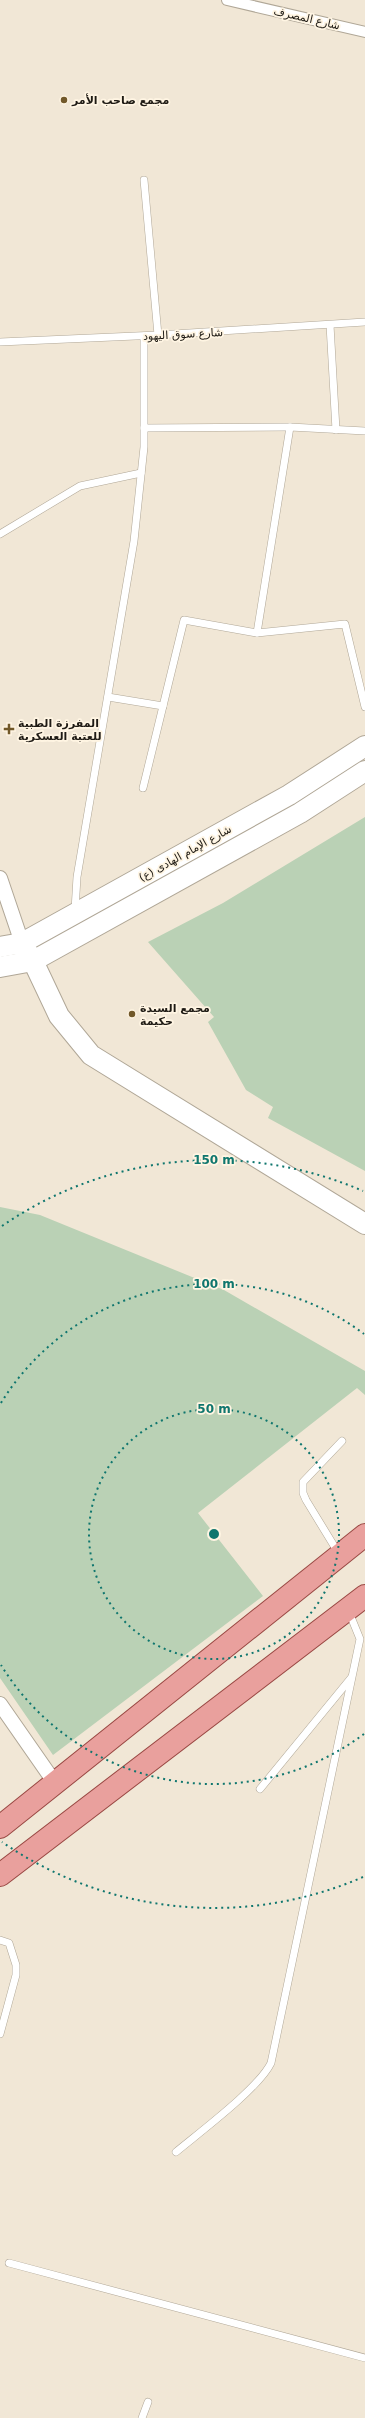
<svg xmlns="http://www.w3.org/2000/svg" width="365" height="2418" font-family="'DejaVu Sans',Vazirmatn,sans-serif">
  <style>
    .green { fill: #bad1b5 }
    .lines { fill: none; stroke-linecap: round; stroke-linejoin: round }
    .service-casing { stroke: #b0a797; stroke-width: 8 }
    .pedestrian-casing { stroke: #b0a797; stroke-width: 12 }
    .minor-casing { stroke: #b0a797; stroke-width: 16 }
    .secondary-casing { stroke: #b0a797; stroke-width: 22 }
    .primary-casing { stroke: #994843; stroke-width: 24 }
    .service { stroke: #fff; stroke-width: 7 }
    .pedestrian { stroke: #fff; stroke-width: 10 }
    .minor { stroke: #fff; stroke-width: 14 }
    .secondary { stroke: #fff; stroke-width: 20 }
    .primary { stroke: #e9a09d; stroke-width: 22 }
    .ring { fill: none; stroke: #0f766e; stroke-width: 2; stroke-dasharray: 2 4 }
    .poi-dot { fill: #715829; stroke: #fff5e3; stroke-width: 1.5 }
    .labels { text-anchor: middle; stroke-width: 3.5; stroke-linejoin: round; paint-order: stroke }
    .street-label { font-size: 11px; fill: #1e1a14; stroke: #fff5e3 }
    .poi-label { font-size: 11px; font-weight: bold; fill: #1e1a14; stroke: #fff5e3; text-anchor: start }
    .centre { fill: #0f766e; stroke: #fff5e3; stroke-width: 2 }
    .ring-label { font-size: 12px; text-anchor: middle; font-weight: bold; fill: #0f766e; stroke: #fff5e3; stroke-width: 3.5; stroke-linejoin: round; paint-order: stroke }
  </style>
  <rect width="100%" height="100%" fill="#f1e7d6"/>
  <!-- green -->
  <g class="green">
    <path d="M365,817V1171L268,1118L273,1107L246,1090L208,1022L214,1017L148,942L223,903Z"/>
    <path d="M0,1207L40,1215L224,1290L365,1371V1395L357,1388L198,1513L263,1596L53,1755L0,1678Z"/>
  </g>
  <g class="lines">
    <defs>
      <g id="service">
        <path d="M144,180L158,335"/>
        <path d="M330,325L336,430"/>
        <path d="M0,342L158,335L365,322"/>
        <path d="M144,428L290,427"/>
        <path d="M0,534L80,486L141,473"/>
        <path d="M257,633L290,427L365,431"/>
        <path d="M108,697L163,706"/>
        <path d="M143,788L184,620L257,633L345,624L365,707"/>
        <path d="M75,910L77,877L134,541L144,447V336"/>
        <path d="M339,1554L306,1500L303,1493V1482L342,1441"/>
        <path d="M260,1789L351,1678"/>
        <path d="M0,1940L9,1943L16,1965V1975L0,2034"/>
        <path d="M176,2152C200,2132 259,2088 271,2063L360,1639L349,1612"/>
        <path d="M9,2263L365,2358"/>
        <path d="M142,2418L148,2402"/>
      </g>
      <path id="pedestrian" d="M227,0L365,32"/>
      <g id="minor">
        <path d="M0,878L22,943"/>
        <path d="M0,1704L55,1783"/>
      </g>
      <g id="secondary">
        <path d="M22,943L33,961L59,1016L91,1055L365,1224"/>
        <path d="M0,947L22,943L289,795L365,746"/>
        <path d="M0,967L33,961L300,813L365,771"/>
      </g>
      <g id="primary">
        <path d="M0,1827L365,1535"/>
        <path d="M0,1875L365,1596"/>
      </g>
    </defs>
    <!-- service casing -->
    <use href="#service" class="service-casing"/>
    <!-- pedestrian casing -->
    <use href="#pedestrian" class="pedestrian-casing"/>
    <!-- minor casing -->
    <use href="#minor" class="minor-casing"/>
    <!-- secondary casing -->
    <use href="#secondary" class="secondary-casing"/>
    <!-- primary casing -->
    <use href="#primary" class="primary-casing"/>
    <!-- service -->
    <use href="#service" class="service"/>
    <!-- pedestrian -->
    <use href="#pedestrian" class="pedestrian"/>
    <!-- minor -->
    <use href="#minor" class="minor"/>
    <!-- secondary -->
    <use href="#secondary" class="secondary"/>
    <!-- primary -->
    <use href="#primary" class="primary"/>
  </g>
  <!-- distance rings -->
  <g class="ring">
    <circle cx="214" cy="1534" r="125"/>
    <path d="M364 1734A250 250 0 0 1 1 1665M1 1403A250 250 0 0 1 364 1334"/>
    <path d="M363 1877A374 374 0 0 1 2 1842M2 1226A374 374 0 0 1 363 1191"/>
  </g>
  <!-- markers -->
  <g class="poi-dot">
    <circle cx="64" cy="100" r="4"/>
    <path d="M7 723h4v4h4v4h-4v4h-4v-4h-4v-4h4z"/>
    <circle cx="132" cy="1014" r="4"/>
  </g>
  <g class="labels">
    <!-- street labels -->
    <g class="street-label">
      <text transform="translate(307 18) rotate(13)" y="4">شارع المصرف</text>
      <text transform="translate(183 334) rotate(-3)" y="4">شارع سوق اليهود</text>
      <text transform="translate(185 853) rotate(-29)" y="4">شارع الإمام الهادی (ع)</text>
    </g>
    <!-- poi labels -->
    <g class="poi-label">
      <text x="72" y="104">مجمع صاحب الأمر</text>
      <text x="18" y="727">المفرزة الطبية<tspan x="18" dy="13">للعتبة العسكرية</tspan></text>
      <text x="140" y="1012">مجمع السيدة<tspan x="140" dy="13">حكيمة</tspan></text>
    </g>
  </g>
  <circle cx="214" cy="1534" r="6" class="centre"/>
  <g class="ring-label">
    <text x="214" y="1164">150 m</text>
    <text x="214" y="1288">100 m</text>
    <text x="214" y="1413">50 m</text>
  </g>
</svg>
